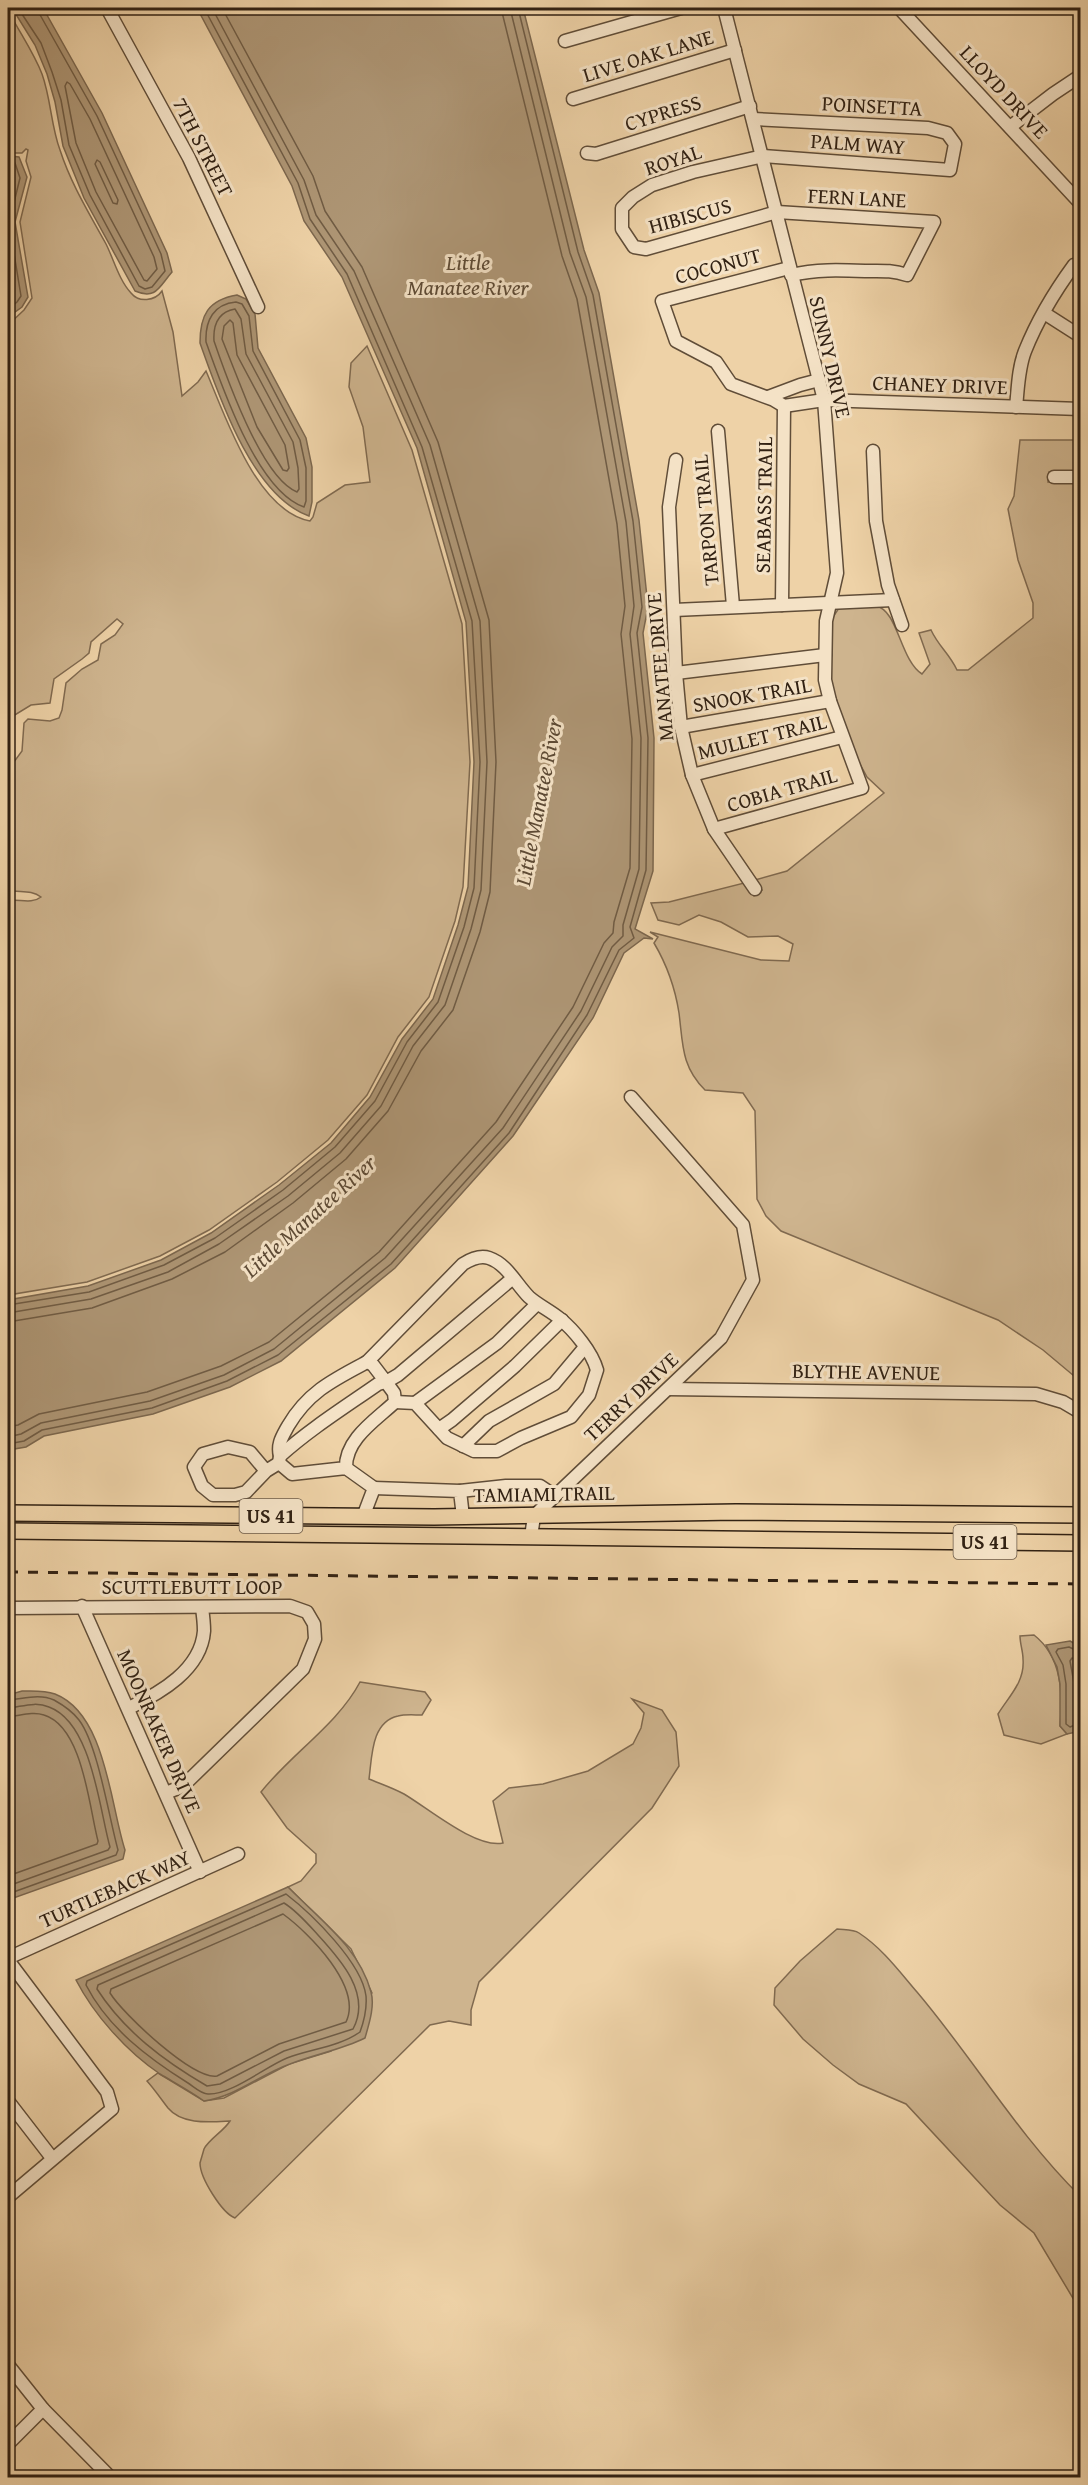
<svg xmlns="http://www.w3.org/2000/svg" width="1088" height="2485" font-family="'Gentium Book Plus',serif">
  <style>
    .green { fill: #ceb48e; stroke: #806a50; stroke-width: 1.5 }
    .water { fill: #ae9675; stroke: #7c674e; stroke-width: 1.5 }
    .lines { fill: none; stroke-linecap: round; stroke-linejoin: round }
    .shore { stroke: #705c44; stroke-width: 1.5 }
    .minor-casing { stroke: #604d38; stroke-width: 15 }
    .major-casing { stroke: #312113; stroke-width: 18 }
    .minor { stroke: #f4e2c6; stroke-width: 12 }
    .major { stroke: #eed2a7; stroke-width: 15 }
    .rail { stroke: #312113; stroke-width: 3; stroke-dasharray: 10 10; stroke-linecap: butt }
    .labels { text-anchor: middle; stroke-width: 6; stroke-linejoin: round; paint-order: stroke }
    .shield { fill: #f4e2c6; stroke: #6c5b49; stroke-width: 1.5 }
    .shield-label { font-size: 20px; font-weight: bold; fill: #312113 }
    .street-label { font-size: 21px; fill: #312113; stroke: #f4e2c6 }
    .water-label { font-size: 22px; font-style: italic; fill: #5d4a35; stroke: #f4e2c6 }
  </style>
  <rect width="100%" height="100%" fill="#eed2a7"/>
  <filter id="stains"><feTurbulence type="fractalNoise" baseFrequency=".00333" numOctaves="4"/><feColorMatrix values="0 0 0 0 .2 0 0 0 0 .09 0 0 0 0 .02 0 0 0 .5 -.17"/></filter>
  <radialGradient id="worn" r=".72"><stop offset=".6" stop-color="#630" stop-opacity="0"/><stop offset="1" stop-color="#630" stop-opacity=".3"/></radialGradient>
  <!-- green -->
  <g class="green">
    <path d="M8,10C19,32 33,51 42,74C51,99 51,126 60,150C71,184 89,213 106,244C114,260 119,280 131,293C139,303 155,301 162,291L173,332L182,396L198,382L206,371C225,415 256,511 310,521L313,517L317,503L345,485L370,482L363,427L349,387L351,363L367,346L412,450L462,624L470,762L463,887L455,921L429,997L398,1037L367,1095L328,1140L277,1182L209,1230L160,1256L87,1282L8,1295V901C17,898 31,905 41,897C31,889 19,893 8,890V770L22,751L24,723L28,719L50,721L59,718L62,710L66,683L82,669L98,660L101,644L115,635L123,624L117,619L91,642L89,653L82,659L54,679L50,703L31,705L13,716L9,731L13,747L8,755V325L24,310L32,298L20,222L31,177L26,161L28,150L26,149L22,153H8Z"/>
    <path d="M1020,440H1080V472H1049L1048,482H1080V1381L1043,1350L998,1320L781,1231L766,1216L757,1199L755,1111L743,1093L705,1090C681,1066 683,1044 679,1013C675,987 667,965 654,943L658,937L650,932L761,960L789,961L793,944L778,936L748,937L721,922L699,915L679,925L658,920L651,903L669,902L744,883L754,896L762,890L755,880L787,871L884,793L867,777L854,753L835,699L831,685V620L839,608C850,607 865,604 876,606C898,610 900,660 922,674L930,664L919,633L931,630C939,647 949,653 957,670H968L1033,618V603L1018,560L1008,509L1014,496Z"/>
    <path d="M1034,1635C1062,1657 1063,1693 1060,1726L1067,1734L1041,1744L1004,1735L998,1714C1009,1696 1025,1682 1023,1659C1023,1651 1020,1644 1020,1636Z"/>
    <path d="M360,1682L425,1692L431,1700L422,1715C414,1715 405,1714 398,1716C371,1722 372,1757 369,1779C381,1784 393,1788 404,1794C428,1808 476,1849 503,1843L493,1801L509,1788L543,1784L588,1771L633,1744L641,1728L644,1713L632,1699L662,1710L676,1732L679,1766L652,1808L479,1982L471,2010V2025L449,2021L430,2025L235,2218C222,2213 200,2178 200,2163C201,2159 203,2153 204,2149C209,2139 224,2131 230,2121C210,2122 182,2125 168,2108C161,2099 155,2090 147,2081L158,2073L204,2101L224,2098L289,2064L331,2051L372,1993L351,1949L288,1887L301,1881L316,1863V1854L287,1828L261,1792C291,1754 338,1724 360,1682Z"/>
    <path d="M837,1929C844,1930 853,1929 859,1933C882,1948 899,1971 917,1992C973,2058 1018,2135 1080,2196V2310L1034,2233L1000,2205L906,2104L859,2084L833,2065L803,2039L774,2005L775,1988L800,1961Z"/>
  </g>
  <!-- water -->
  <g class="water">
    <path d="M12,8H43L102,113L167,253L172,272C159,287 156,300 135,291L84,198L63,146L55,102L47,74L35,45Z"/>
    <path d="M197,8H523L584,250L599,293L639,520L648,607L643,633L654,738L653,871L635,929L653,939L644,938L624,953L593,1018L513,1136L395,1268L281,1361L230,1387L153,1414L44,1436L26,1447L8,1450V1300L88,1286L161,1260L211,1233L279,1185L331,1143L370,1097L402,1039L433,999L458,925L468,887L474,762L466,622L417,448L342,277L304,221L292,186Z"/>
    <path d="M10,156L19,157L27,177L15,222L28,297L22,307L8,317V157Z"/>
    <path d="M237,295L246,299L255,314L258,348L306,438L312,467V502L309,516C252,496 219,396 200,343C200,315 208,300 237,295Z"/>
    <path d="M1070,1641L1079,1646L1080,1653V1720L1076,1732L1067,1734L1060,1726V1684L1057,1667L1046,1645Z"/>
    <path d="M22,1691C33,1691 44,1690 55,1694C106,1714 110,1804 125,1850L123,1859L8,1900V1695Z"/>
    <path d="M288,1887C319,1919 359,1947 371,1992C375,2006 369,2024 365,2038C341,2050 315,2054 290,2064C259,2075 237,2096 204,2101C190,2091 175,2083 160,2074C127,2052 94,2015 76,1980Z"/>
  </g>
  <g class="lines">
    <!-- shore -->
    <g class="shore">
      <path d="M18,8L41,43L52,72L61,100L69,145L90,195L139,286L145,289L152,287L165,271L161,254L97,116L39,13V8"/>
      <path d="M67,82L70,84L90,119L154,257L157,269L147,281L144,280L96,192L76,143L65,86Z"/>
      <path d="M97,160L100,162L118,200L117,204L113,203L95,164Z"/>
      <path d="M8,162L15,163L20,178L9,223L21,296L17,302L8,310"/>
      <path d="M236,302L242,304L249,316L253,351L300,440L306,468V501L304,507C257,491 222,386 206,342C205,320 214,304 236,302Z"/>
      <path d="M235,309L241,319L246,354L293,442L298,468L299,489L297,492C262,478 226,376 214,341C213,325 218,312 235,309Z"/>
      <path d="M230,320L233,323L237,355L285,445L289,468L287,471L283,470L257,427L222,339L224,326Z"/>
      <path d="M8,1305L89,1292L164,1265L215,1238L283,1190L335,1147L375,1101L407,1042L438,1002L464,927L474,888L480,762L472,621L422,447L347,274L310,219L298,183L204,8"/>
      <path d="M8,1313L91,1299L168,1272L219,1244L288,1196L340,1153L381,1106L413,1046L445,1005L471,929L481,890L487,762L480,621L430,445L354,271L316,215L304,180L212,8"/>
      <path d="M8,1322L92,1308L172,1279L225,1252L293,1203L346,1159L388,1111L421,1051L453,1010L480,932L490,892L496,762L489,620L438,442L362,267L325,211L313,176L222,8"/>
      <path d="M8,1427L18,1425L39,1414L147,1392L221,1366L269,1342L379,1252L496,1122L573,1007L604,943L613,933L614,922L630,868L632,739L621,634L625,606L617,524L577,299L562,256L501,8"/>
      <path d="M8,1437L21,1434L41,1423L150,1401L224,1375L274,1349L385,1258L503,1128L581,1011L612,947L623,936V925L639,869L641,738L630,634L634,606L626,522L586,297L570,253L510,8"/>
      <path d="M8,1444L24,1441L42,1430L152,1408L227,1381L278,1355L391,1264L509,1133L587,1015L619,950L634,938L630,927L646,870L648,738L637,633L642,607L633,521L593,295L578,252L518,8"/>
      <path d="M1080,1652L1069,1647L1058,1649L1056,1652L1063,1665L1066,1684V1724L1070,1727L1080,1723"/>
      <path d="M1080,1659L1072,1658L1070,1661L1074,1683V1713L1080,1715"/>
      <path d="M8,1700C23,1699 39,1693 54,1700C63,1705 73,1712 79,1720C98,1745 109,1818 118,1850L116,1855L8,1894"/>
      <path d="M8,1708C21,1707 35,1701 49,1707C92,1723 99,1808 110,1847L108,1850L8,1886"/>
      <path d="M8,1717C20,1716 32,1711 44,1715C83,1727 89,1807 98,1841L97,1844L8,1876"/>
      <path d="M286,1894C312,1914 362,1963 366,1996C367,2008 364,2021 360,2032C339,2047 310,2049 287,2058C265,2067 231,2095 208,2094C201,2094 193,2086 188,2083C148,2058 108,2028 86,1985L87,1981Z"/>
      <path d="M284,1903C297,1911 308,1924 318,1935C340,1959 372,1994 353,2029L284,2051L220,2084L207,2086C164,2061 124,2031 97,1989L98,1985Z"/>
      <path d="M283,1914C309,1933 363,1987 346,2022L279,2044L217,2076C193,2080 123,2014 110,1993L111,1989Z"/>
    </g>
    <defs>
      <g id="minor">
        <path d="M107,8L189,158L258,307"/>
        <path d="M899,8L1080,203"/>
        <path d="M1077,8L1080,11"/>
        <path d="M565,41L681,8"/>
        <path d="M573,99L735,50"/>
        <path d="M753,119L928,128L947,133L955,144L950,170L763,156L693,172L652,185L633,197L622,208V229L634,247L646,249L777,212L934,222L907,275C892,270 881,271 866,271C840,270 816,269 791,275"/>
        <path d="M1010,127L1053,94L1080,76"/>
        <path d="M587,153L596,154L750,106"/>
        <path d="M789,268L662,301L676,341L716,362L731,384L774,400L784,406L824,400L1080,409"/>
        <path d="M1044,313L1080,336"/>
        <path d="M768,397L800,385L819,380"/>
        <path d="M1016,407C1018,389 1018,369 1025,351C1037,321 1055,291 1074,265L1080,272"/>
        <path d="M718,431L733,606"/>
        <path d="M873,451L876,521L888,585L902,625"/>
        <path d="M676,460L669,507L676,673L681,727L692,775L714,829L755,889"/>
        <path d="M1054,477H1080"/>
        <path d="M782,605L784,406"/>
        <path d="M674,610L893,600"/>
        <path d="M676,673L825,655"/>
        <path d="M681,727L830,701"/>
        <path d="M692,775L842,737"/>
        <path d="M714,829L862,788L830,701L825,680L826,621L837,573L824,400L724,8"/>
        <path d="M367,1362L463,1264C471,1259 480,1255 489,1258C507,1264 516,1284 529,1297C538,1305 549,1310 559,1318C574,1330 592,1352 597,1370L589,1395L571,1417L521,1438L497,1451H474L447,1438L415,1403L395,1402"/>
        <path d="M668,1389L1036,1394L1063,1402L1080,1412"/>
        <path d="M415,1403L497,1343L537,1304"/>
        <path d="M439,1429L452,1420L515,1366L562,1320"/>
        <path d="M463,1446L489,1421L554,1384L585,1347"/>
        <path d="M280,1456C277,1444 282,1437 288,1426C308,1392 333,1380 367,1362L373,1365L386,1382L398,1375L513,1278"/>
        <path d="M346,1468L292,1474L279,1463L280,1456C310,1429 345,1407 378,1384L386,1382L394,1393L395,1402C376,1420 345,1439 346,1468L374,1488L363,1517"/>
        <path d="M266,1471L250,1452L228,1447L203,1454L194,1467L202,1486L213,1495H235L246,1492L266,1471L279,1463"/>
        <path d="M374,1488L460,1491L463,1517"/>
        <path d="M460,1491L506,1486H540L555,1496"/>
        <path d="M531,1537L534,1516L721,1338L753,1280L743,1225L631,1097"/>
        <path d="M82,1606L200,1872"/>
        <path d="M8,1608L290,1606L307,1612L314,1624L315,1639L303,1669L183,1786L166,1793"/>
        <path d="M129,1708C160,1693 201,1670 204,1631C204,1624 203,1615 202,1608"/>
        <path d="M8,1958L238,1854"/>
        <path d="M8,1960L107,2092L112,2109L8,2197"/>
        <path d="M8,2101L52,2158"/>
        <path d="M8,2365L43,2409L111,2478"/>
        <path d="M8,2444L43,2409"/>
      </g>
      <g id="major">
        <path d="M8,1513L434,1517L736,1512L1080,1515"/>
        <path d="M8,1531L1080,1543"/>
      </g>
    </defs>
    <!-- minor casing -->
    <use href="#minor" class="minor-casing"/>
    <!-- major casing -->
    <use href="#major" class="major-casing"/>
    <!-- minor -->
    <use href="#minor" class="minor"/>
    <!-- major -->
    <use href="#major" class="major"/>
    <!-- rail -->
    <path class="rail" d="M8,1572L1080,1584"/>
  </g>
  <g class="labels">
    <!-- shield labels -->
    <g class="shield">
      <rect x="239.5" y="1499" width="63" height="34" rx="4.5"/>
      <rect x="953.5" y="1525" width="63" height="34" rx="4.5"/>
    </g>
    <g class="shield-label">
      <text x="271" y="1523">US 41</text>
      <text x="985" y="1549">US 41</text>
    </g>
    <!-- street labels -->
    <g class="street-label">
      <text transform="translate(648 56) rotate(-17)" y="7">LIVE OAK LANE</text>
      <text transform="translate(1004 92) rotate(47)" y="7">LLOYD DRIVE</text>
      <text transform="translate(872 106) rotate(3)" y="7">POINSETTA</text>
      <text transform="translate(663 113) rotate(-17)" y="7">CYPRESS</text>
      <text transform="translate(858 144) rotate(4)" y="7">PALM WAY</text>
      <text transform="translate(203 147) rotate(63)" y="7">7TH STREET</text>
      <text transform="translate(673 160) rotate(-18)" y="7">ROYAL</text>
      <text transform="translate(857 198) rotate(3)" y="7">FERN LANE</text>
      <text transform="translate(690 216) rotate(-15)" y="7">HIBISCUS</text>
      <text transform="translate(718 266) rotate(-15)" y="7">COCONUT</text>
      <text transform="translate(830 357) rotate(77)" y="7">SUNNY DRIVE</text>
      <text transform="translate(940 385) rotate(2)" y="7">CHANEY DRIVE</text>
      <text transform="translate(764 505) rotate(-89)" y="7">SEABASS TRAIL</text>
      <text transform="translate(706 520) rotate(-95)" y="7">TARPON TRAIL</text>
      <text transform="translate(660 667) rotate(-95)" y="7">MANATEE DRIVE</text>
      <text transform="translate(752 695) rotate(-10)" y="7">SNOOK TRAIL</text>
      <text transform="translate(762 737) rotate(-14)" y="7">MULLET TRAIL</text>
      <text transform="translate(782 790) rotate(-16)" y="7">COBIA TRAIL</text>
      <text transform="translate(866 1372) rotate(1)" y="7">BLYTHE AVENUE</text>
      <text transform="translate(631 1397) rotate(-43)" y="7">TERRY DRIVE</text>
      <text transform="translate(544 1494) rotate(-1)" y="7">TAMIAMI TRAIL</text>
      <text x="192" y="1594">SCUTTLEBUTT LOOP</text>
      <text transform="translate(159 1731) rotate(66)" y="7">MOONRAKER DRIVE</text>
      <text transform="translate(115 1889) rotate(-24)" y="7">TURTLEBACK WAY</text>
    </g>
    <!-- water labels -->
    <g class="water-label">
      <text x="468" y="270">Little<tspan x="468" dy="25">Manatee River</tspan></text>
      <text transform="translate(538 802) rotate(-79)" y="8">Little Manatee River</text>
      <text transform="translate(309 1216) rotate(-42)" y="8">Little Manatee River</text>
    </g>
  </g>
  <!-- margin -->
  <rect width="1088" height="2485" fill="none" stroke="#eed2a7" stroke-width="30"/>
  <rect x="9" y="9" width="1070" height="2467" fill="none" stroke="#312113" stroke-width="3"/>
  <rect x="15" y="15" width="1058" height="2455" fill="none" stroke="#312113" stroke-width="1.5"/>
  <rect width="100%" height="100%" filter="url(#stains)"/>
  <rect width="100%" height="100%" fill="url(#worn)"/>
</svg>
